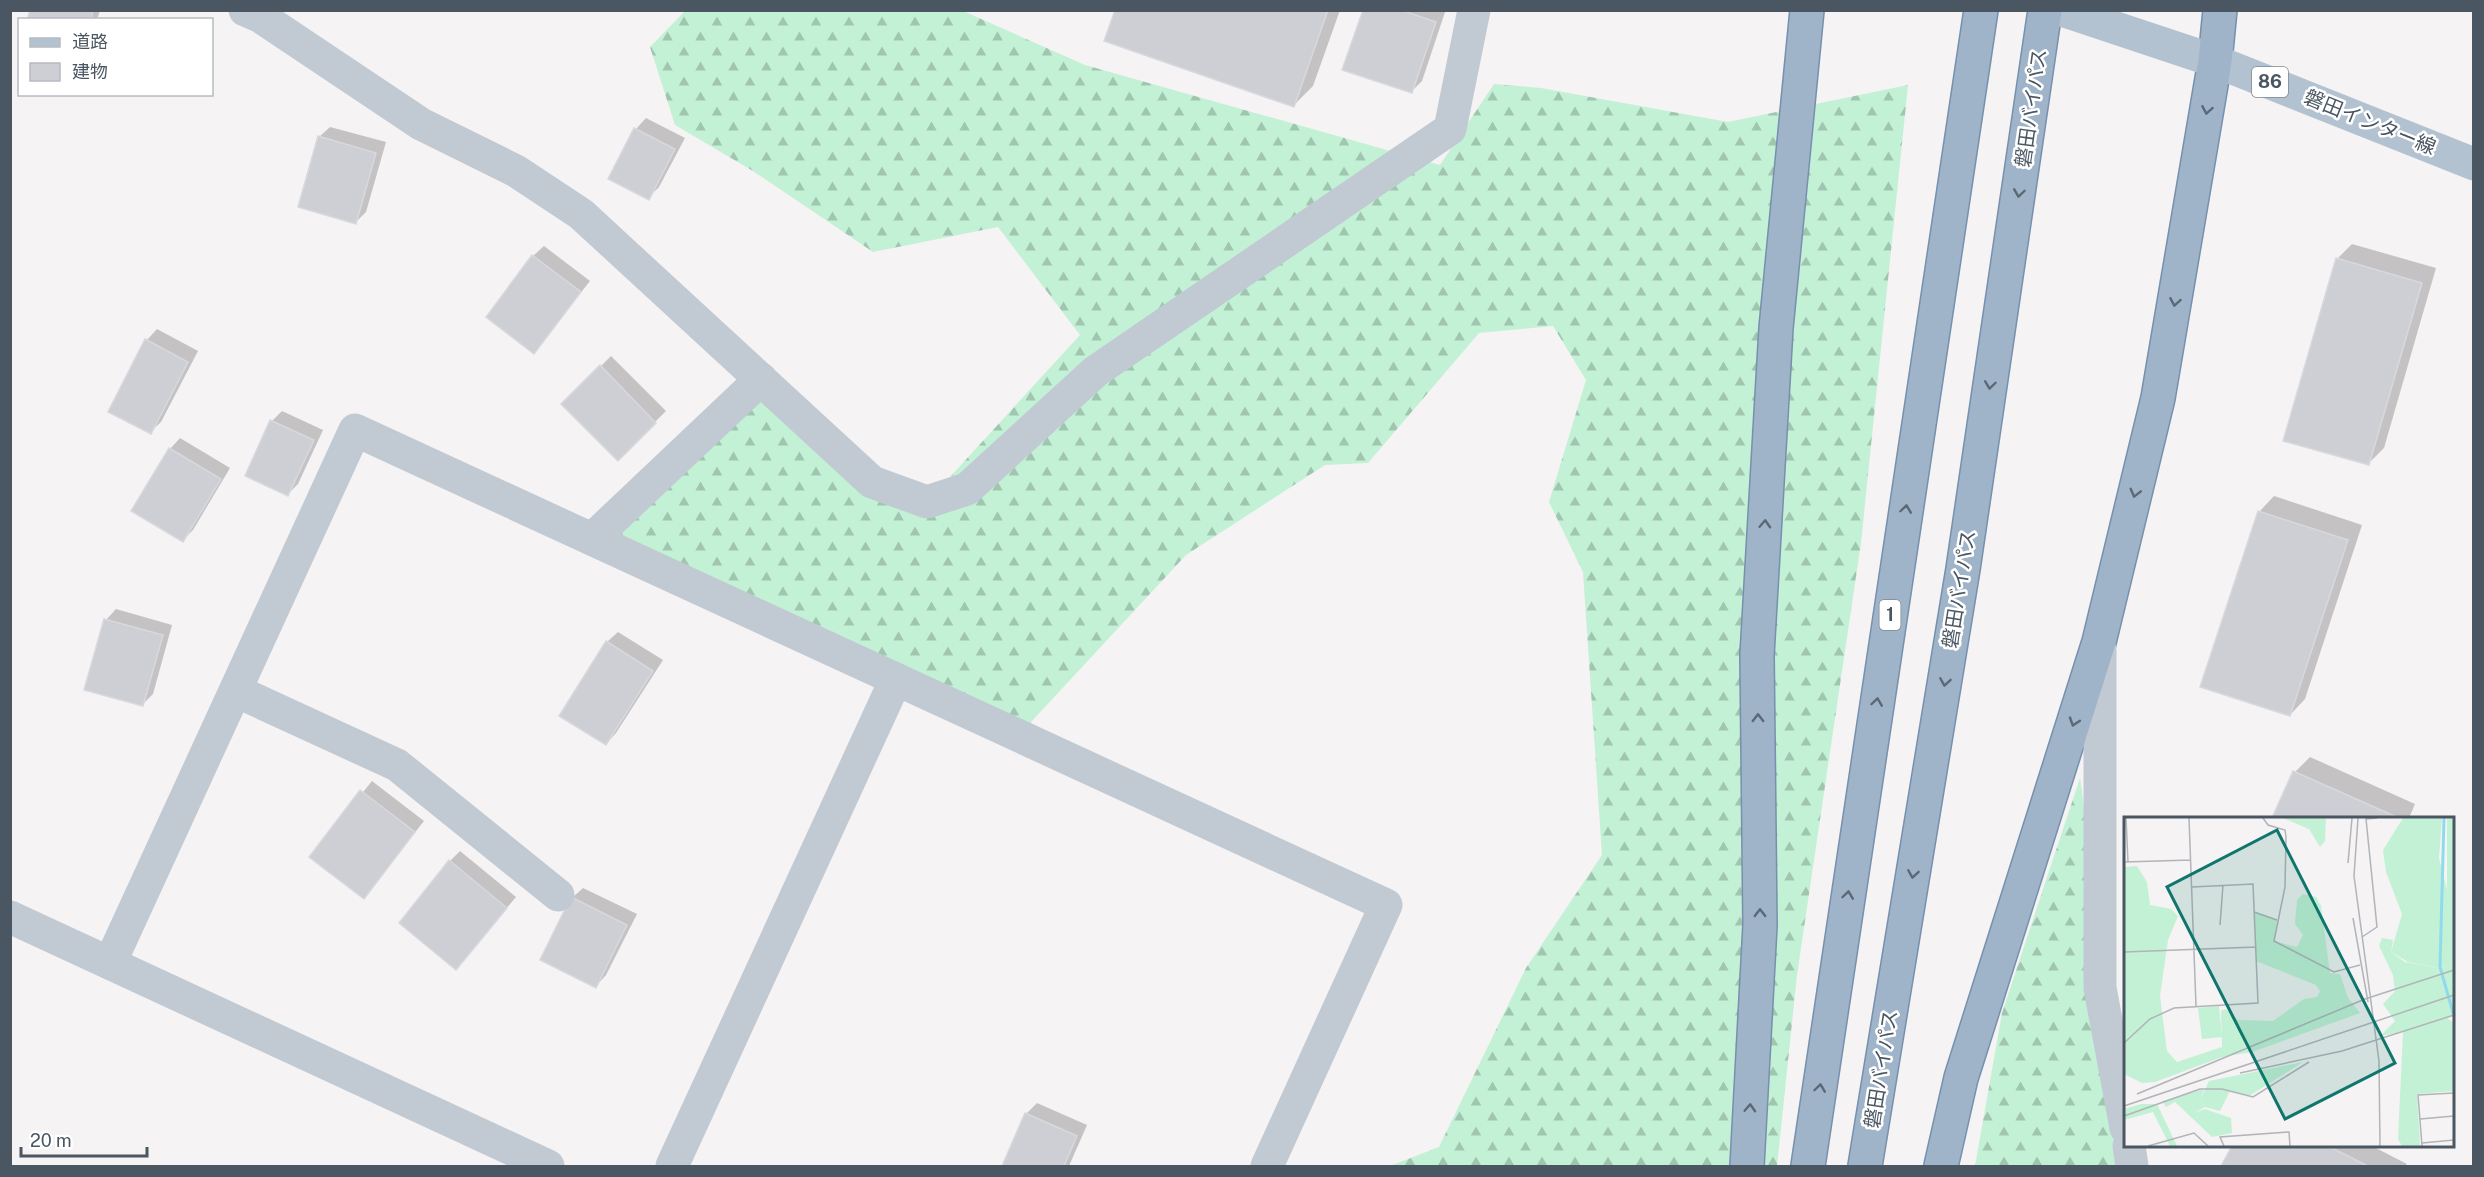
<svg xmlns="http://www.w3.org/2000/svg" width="2484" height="1177" font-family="'Public Sans','Noto Sans JP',sans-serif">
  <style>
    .forest { fill: url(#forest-firs) }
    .shadow { fill: #0003 }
    .building { fill: #cdcfd5; stroke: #d7d9de; stroke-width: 1.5 }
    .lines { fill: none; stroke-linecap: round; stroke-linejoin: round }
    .trunk-casing { stroke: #7690ad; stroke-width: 36 }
    .minor { stroke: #c1cad2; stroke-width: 33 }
    .primary { stroke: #b3c2d1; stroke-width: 33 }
    .trunk { stroke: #9fb4c9; stroke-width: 33 }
    .oneway { stroke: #5b6976 }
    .labels { text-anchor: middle; stroke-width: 5; stroke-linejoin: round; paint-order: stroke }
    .shield { fill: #fff; stroke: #808990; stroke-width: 1.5 }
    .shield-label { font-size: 18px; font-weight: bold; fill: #4a5661 }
    .street-label { font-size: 20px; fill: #4a5661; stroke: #fff }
    .inset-river { fill: none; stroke: #90daee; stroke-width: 3 }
    .inset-road { fill: none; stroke: #b1b4b9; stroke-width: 1.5 }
    .view { fill: #0f766e; fill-opacity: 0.15; stroke: #0f766e; stroke-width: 3 }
    .inset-edge { fill: none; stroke: #4a5661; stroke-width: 3 }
  </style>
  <defs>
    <pattern id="forest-firs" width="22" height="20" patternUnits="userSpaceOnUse" patternTransform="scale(1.5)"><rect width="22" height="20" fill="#c3f1d5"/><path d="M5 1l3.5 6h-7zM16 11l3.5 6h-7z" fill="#a0c6b0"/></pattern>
  </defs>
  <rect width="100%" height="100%" fill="#f5f3f3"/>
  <!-- forest -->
  <g class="forest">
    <path d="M685,11H963L1085,65L1440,165L1494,84L1541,88L1728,122L1908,85L1861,543L1797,975L1777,1166H1390L1439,1147L1526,968L1602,855L1583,572L1549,502L1586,380L1553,326L1479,333L1368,463L1325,465L1186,555L1018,736L592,539L761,379L872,482L927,502L1080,335L998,227L873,252L753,171L675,125L650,47Z"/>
    <path d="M2080,778L2133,1166H1975L2002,1013Z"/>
  </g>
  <!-- shadow -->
  <g class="shadow">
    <path d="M31,10H100L97,20H29Z"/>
    <path d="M1116,10H1340L1313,86L1294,105Z"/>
    <path d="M1364,10L1445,12L1422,81L1411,92Z"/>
    <path d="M646,118L685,138L659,187L648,198L610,179L636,129Z"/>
    <path d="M330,127L386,142L366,212L356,222L319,137Z"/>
    <path d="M2352,244L2436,268L2384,448L2368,464L2337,259Z"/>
    <path d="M544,246L590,281L534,352L533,256Z"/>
    <path d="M157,329L198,351L161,422L150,432L147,340Z"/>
    <path d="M611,356L666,411L618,459L563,404Z"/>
    <path d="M282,411L323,430L298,484L288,494L272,421Z"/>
    <path d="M180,438L230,468L193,530L183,540L170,449Z"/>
    <path d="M2274,496L2362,525L2305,699L2290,715L2259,512Z"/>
    <path d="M116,609L172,625L153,694L142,705L106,620Z"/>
    <path d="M618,632L663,660L616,733L606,744L607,642Z"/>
    <path d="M2310,757L2415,804L2409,818H2274L2295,772Z"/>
    <path d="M372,781L424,821L364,897L311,857Z"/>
    <path d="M460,851L516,897L456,968L450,861Z"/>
    <path d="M583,888L637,914L606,975L596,986L572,898Z"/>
    <path d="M1037,1103L1087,1125L1069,1166H1003L1026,1114Z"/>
    <path d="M2234,1146H2372L2407,1164L2405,1166H2223Z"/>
  </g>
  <!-- building -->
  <g class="building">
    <path d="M30,10H93L91,20H27Z"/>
    <path d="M1115,10H1328L1294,107L1104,41Z"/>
    <path d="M1363,10H1401L1436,22L1412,93L1342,70Z"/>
    <path d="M634,128L675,149L649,200L608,179Z"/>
    <path d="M318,136L376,153L356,224L298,207Z"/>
    <path d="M532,255L581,292L534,354L486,317Z"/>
    <path d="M2336,258L2422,283L2369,465L2283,441Z"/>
    <path d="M145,339L188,362L151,434L108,412Z"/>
    <path d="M600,365L656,423L618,461L561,404Z"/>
    <path d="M270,420L314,440L288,496L245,476Z"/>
    <path d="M169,448L221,479L183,542L131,511Z"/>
    <path d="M2258,511L2348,540L2290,716L2200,687Z"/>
    <path d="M104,619L163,635L143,706L84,690Z"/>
    <path d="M606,641L653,671L606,745L559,716Z"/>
    <path d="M2293,771L2399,818H2272Z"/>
    <path d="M360,790L415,832L364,899L309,857Z"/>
    <path d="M449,860L507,908L456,970L399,923Z"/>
    <path d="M571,897L627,925L596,988L540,960Z"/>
    <path d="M1025,1113L1077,1136L1064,1166H1002Z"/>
    <path d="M2232,1146H2328L2368,1166H2221Z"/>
  </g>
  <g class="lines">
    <defs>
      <g id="trunk">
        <path d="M1747,1166L1760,925L1757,655L1776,328L1807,10"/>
        <path d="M1808,1166L1981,10"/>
        <path d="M1865,1166L1963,569L2045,10"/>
        <path d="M1941,1166L1961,1078L2099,642L2158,398L2215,61L2220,10"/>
      </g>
    </defs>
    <!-- trunk casing -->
    <use href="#trunk" class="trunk-casing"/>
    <!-- minor -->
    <g class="minor">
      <path d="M245,10L261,17L421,124L516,171L581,214L872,482L927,502L967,489L1096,371L1450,129L1474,10"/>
      <path d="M592,539L761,379"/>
      <path d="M2100,650V988L2126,1128"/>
      <path d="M236,691L397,765L558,895"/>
      <path d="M10,917L548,1166"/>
      <path d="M110,963L355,430L1386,905L1267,1166"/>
      <path d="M2129,1146L2132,1166"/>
      <path d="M672,1166L896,679"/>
    </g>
    <!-- primary -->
    <path class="primary" d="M2062,10L2215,61L2474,164"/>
    <!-- trunk -->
    <use href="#trunk" class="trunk"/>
  </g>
  <!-- one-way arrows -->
  <defs><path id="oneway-chevron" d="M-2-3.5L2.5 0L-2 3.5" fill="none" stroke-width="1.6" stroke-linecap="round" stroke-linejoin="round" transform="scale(1.5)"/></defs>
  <g class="oneway">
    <use href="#oneway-chevron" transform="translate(2207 110) rotate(100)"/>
    <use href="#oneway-chevron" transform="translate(2019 193) rotate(98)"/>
    <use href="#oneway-chevron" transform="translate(2175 302) rotate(100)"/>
    <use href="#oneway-chevron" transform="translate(1990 385) rotate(98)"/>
    <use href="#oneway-chevron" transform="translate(2135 493) rotate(104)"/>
    <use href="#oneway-chevron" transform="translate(1906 509) rotate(-82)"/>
    <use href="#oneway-chevron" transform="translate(1765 524) rotate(-87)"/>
    <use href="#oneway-chevron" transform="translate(1945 682) rotate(99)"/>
    <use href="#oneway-chevron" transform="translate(1877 702) rotate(-82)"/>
    <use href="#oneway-chevron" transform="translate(1758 718) rotate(-90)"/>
    <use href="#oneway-chevron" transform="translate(2074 722) rotate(108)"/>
    <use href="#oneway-chevron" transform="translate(1913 874) rotate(99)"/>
    <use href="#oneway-chevron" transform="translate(1848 895) rotate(-82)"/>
    <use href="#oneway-chevron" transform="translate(1760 913) rotate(-90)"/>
    <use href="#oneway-chevron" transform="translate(1820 1088) rotate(-82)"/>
    <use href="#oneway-chevron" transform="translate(1750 1108) rotate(-87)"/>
  </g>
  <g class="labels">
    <!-- shield labels -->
    <g class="shield">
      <rect x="2252" y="67" width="36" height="30" rx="4.5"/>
      <rect x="1879.5" y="600" width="21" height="30" rx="4.5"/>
    </g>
    <g class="shield-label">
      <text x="2270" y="88">86</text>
      <text x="1890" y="621">1</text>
    </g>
    <!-- street labels -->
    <g class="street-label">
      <text transform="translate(2031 108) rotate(-82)" y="7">磐田バイパス</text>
      <text transform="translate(2370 122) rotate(22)" y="7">磐田インター線</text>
      <text transform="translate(1959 589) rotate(-81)" y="7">磐田バイパス</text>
      <text transform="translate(1881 1069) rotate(-81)" y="7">磐田バイパス</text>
    </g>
  </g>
  <!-- overview -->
  <g transform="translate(2124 817)">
    <rect width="330" height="330" fill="#f5f3f3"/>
    <path d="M279,1H318L315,41L323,73L330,83V146L314,151L284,145L267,135L278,97L262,55L259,33ZM95,189L98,220L78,222L74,191ZM80,272L77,281L81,290L70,296L81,292L107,301L108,316L88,320L51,285L42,290L38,284Z" fill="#c3f1d5"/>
    <path d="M159,1H202L201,24L196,30L185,12ZM323,1H330V83L323,73ZM13,49L23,65L26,88L47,92L54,99L44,123L36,179L43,234L53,245L98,230L97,194L102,192L114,203L149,204L180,182L193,180L196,174L192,168L132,144L130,95L153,103L150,124L173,130L179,118L171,107L173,83L179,77L192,80L197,89L206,156L216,157L224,181L236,196L128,235L98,240L31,265L18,266L0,257V50ZM258,121L269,123L267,135L281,145L314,151L330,146V199L323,201L330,206V274L293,277L296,329H278L274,322L279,215L256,219L271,204L259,187L271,174L269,158L255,129ZM179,245L125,279L106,274L96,294L81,290L77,281L85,264ZM17,287H33L53,329H46L29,295L0,303V292Z" fill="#c3f1d5"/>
    <path class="inset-river" d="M320,1L316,150L330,199"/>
    <path class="inset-road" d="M2,1L4,45M65,1L72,189M139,1L144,8L161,13L162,20L161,70L150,124L210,155L236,148M234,1L230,59L255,244L256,329M0,45L67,43M224,46L228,1M130,95L153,103M229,101L244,185M96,108L99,68M238,120L253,110L242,2L253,1M0,135L132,130M0,226L26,202L50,191L134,186L129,67L68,70M116,256L218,234L330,198M13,277L241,182L330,153M0,289L330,178M0,299L76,272H98L129,280L185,245M296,302L330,299M298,326L330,323M24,329L70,316L84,329M100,329L96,320L165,315L166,329M298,329L294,278L330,276"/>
    <path class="view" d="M153,13L271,246L161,302L43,70Z"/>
    <rect width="330" height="330" class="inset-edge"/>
  </g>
  <!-- border -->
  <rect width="2484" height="1177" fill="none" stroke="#4a5661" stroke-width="24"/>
  <!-- legend -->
  <rect x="18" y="18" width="195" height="78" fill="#ffffff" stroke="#b7bbc0" stroke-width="1.5"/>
  <rect x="30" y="38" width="30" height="9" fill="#b3c2d1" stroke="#b7bbc0" stroke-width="1.5"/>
  <text x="72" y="48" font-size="18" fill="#4a5661">道路</text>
  <rect x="30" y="63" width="30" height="18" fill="#cdcfd5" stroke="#b7bbc0" stroke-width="1.5"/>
  <text x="72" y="78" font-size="18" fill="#4a5661">建物</text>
  <!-- scale -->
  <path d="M21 1147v9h126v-9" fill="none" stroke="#4a5661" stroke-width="3"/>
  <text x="30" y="1147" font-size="18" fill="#4a5661" stroke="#ffffff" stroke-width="4.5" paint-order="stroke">20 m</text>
</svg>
